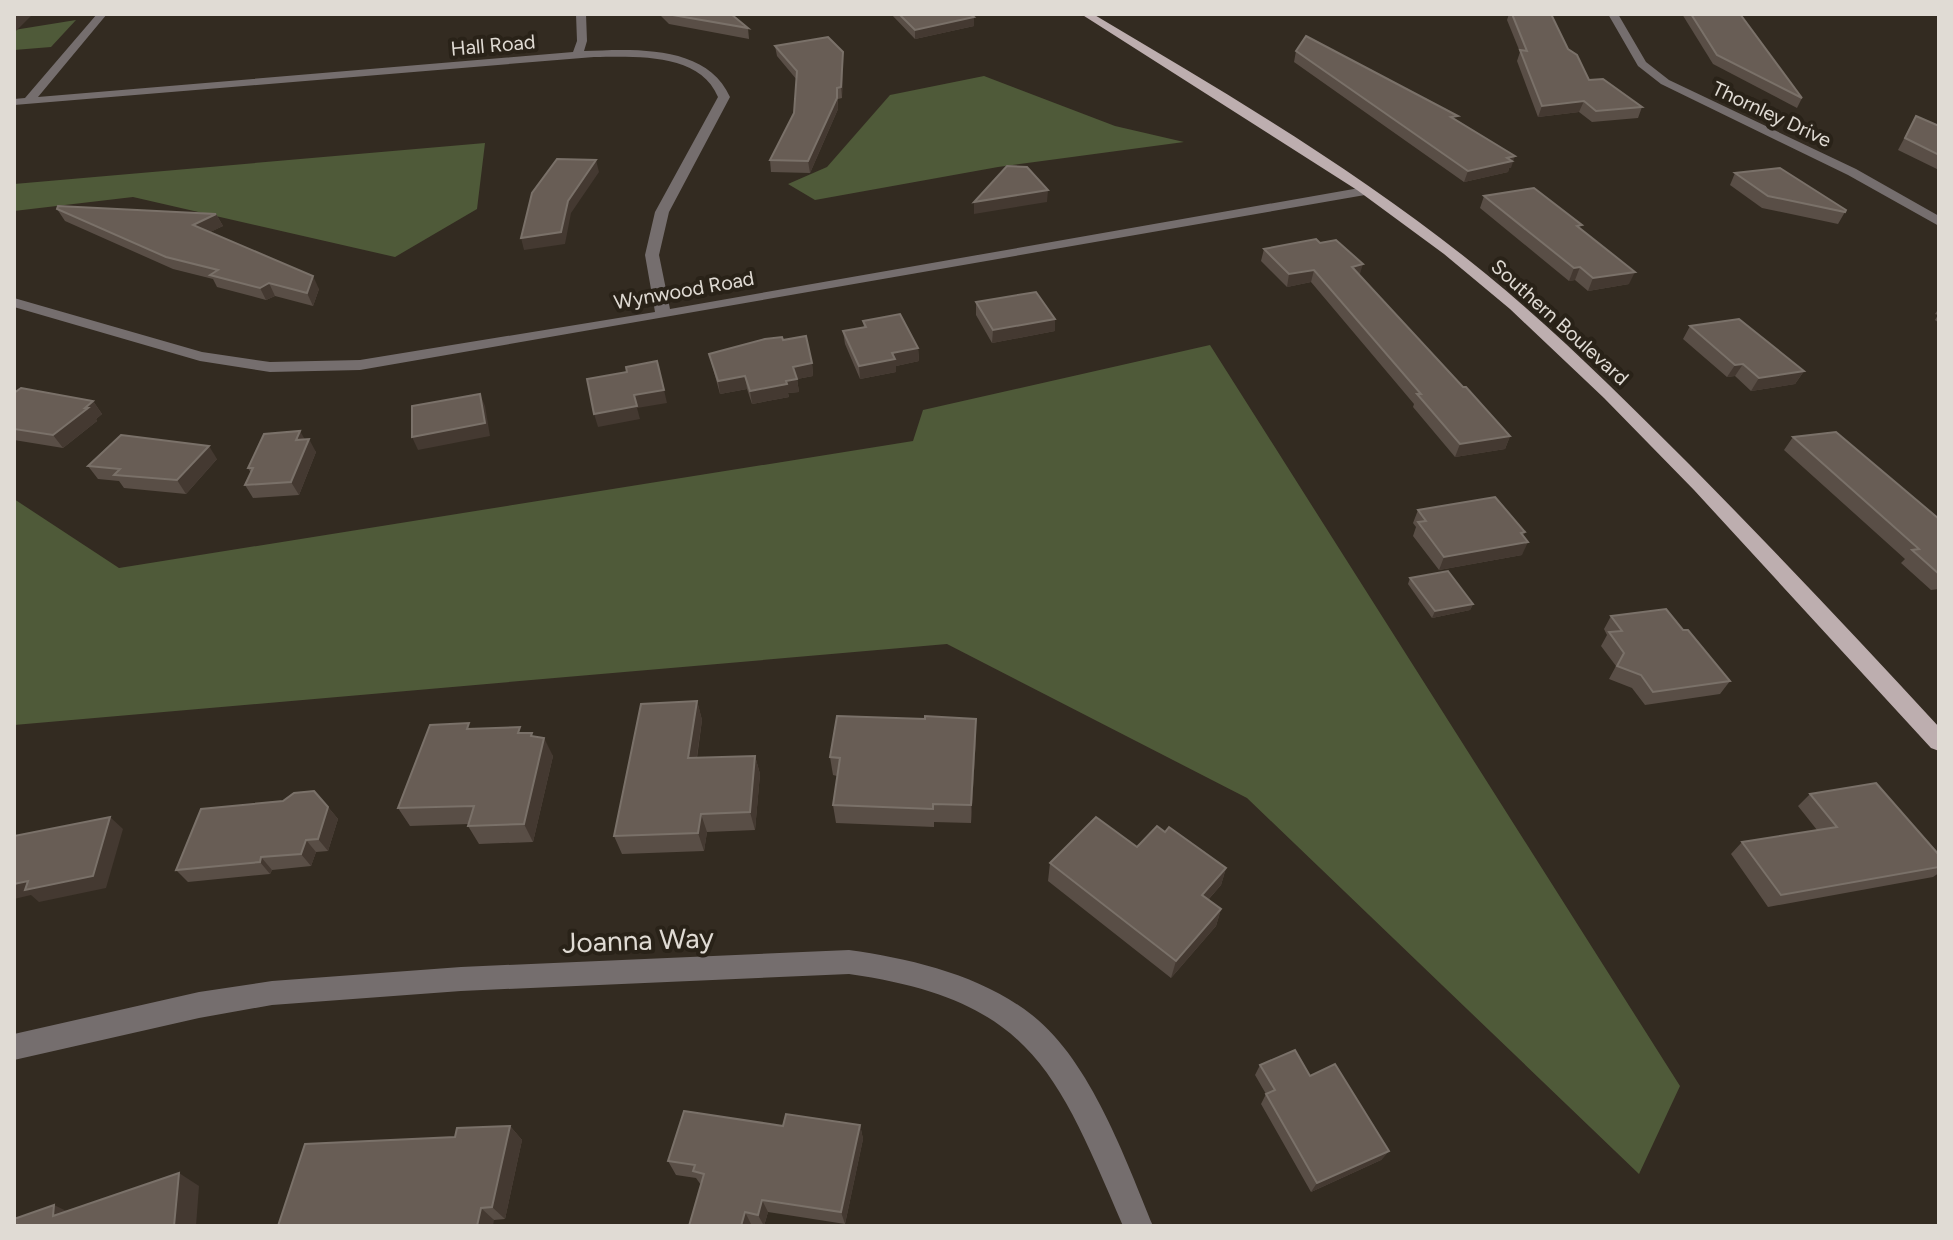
<svg xmlns="http://www.w3.org/2000/svg" width="1953" height="1240" font-family="Figtree,sans-serif">
  <style>
    .green { fill: #4f5a39 }
    .lines { fill: none; stroke-linecap: round; stroke-linejoin: round }
    .minor { fill: #756e6e; fill-rule: evenodd }
    .major { fill: #bdaeaf; fill-rule: evenodd }
    .wall { fill: #594e46 }
    .shaded-wall { fill: #443931 }
    .building { fill: #685d55; stroke: #7a7169; stroke-width: 2 }
    .labels { text-anchor: middle; stroke-width: 8; stroke-linejoin: round; paint-order: stroke }
    .far-street-label { font-size: 20px; fill: #e0dbd4; stroke: #292218 }
    .near-street-label { font-size: 28px; fill: #e0dbd4; stroke: #292218 }
  </style>
  <rect width="100%" height="100%" fill="#332b21"/>
  <!-- green -->
  <g class="green">
    <path d="M76,20L51,47L14,50V30Z"/>
    <path d="M984,76L1115,126L1184,142L998,167L815,200L788,184L827,167L890,95Z"/>
    <path d="M485,143L477,209L395,257L133,197L14,211V184Z"/>
    <path d="M1210,345L1680,1086L1639,1174L1247,798L947,644L14,725V499L119,568L913,441L923,410Z"/>
  </g>
  <g class="lines">
    <!-- minor -->
    <g class="minor">
      <path d="M97,14H107L38,97L573,52L577,41L576,14H586L587,41L584,51C633,49 707,44 730,97L669,212L659,255L670,309L1365,187L1371,191L1365,195L360,370L270,372L200,361L14,307V298L202,352L270,362L360,360L655,312L645,255L655,212L718,97C699,52 635,57 594,57L14,105V99L25,98Z"/>
      <path d="M1608,14H1618L1646,62L1669,80L1856,169L1939,216V226L1848,175L1661,84L1638,66Z"/>
      <path d="M849,950C912,959 981,975 1032,1015C1090,1060 1126,1160 1153,1226H1123C1056,1070 1031,1000 849,974L461,991L272,1005L199,1018L14,1060V1034L199,992L272,981L461,967Z"/>
    </g>
    <!-- major -->
    <path class="major" d="M1081,14H1093C1228,94 1364,174 1486,274C1558,333 1624,399 1689,464C1774,550 1857,638 1939,727V751L1931,748L1694,490L1604,398L1510,309L1444,254L1357,190Z"/>
  </g>
  <!-- wall -->
  <g class="wall">
    <path d="M659,14H731L748,28L749,39L669,24Z"/>
    <path d="M891,14H970L974,26L915,39Z"/>
    <path d="M1509,14H1551L1568,49L1589,80L1642,107L1638,118L1592,122L1579,112L1538,117L1517,61L1520,52L1507,20Z"/>
    <path d="M1682,14H1740L1802,98L1797,108L1713,64Z"/>
    <path d="M775,46L843,63L842,98L838,99V109L810,173L771,172L770,160L794,113L797,80L777,56Z"/>
    <path d="M1296,51L1457,120L1511,168H1509L1508,172L1464,182L1294,62Z"/>
    <path d="M1916,116L1939,126V170L1898,150Z"/>
    <path d="M1735,173L1845,212L1838,224L1762,208L1730,185Z"/>
    <path d="M1484,196L1580,229L1629,284L1588,291L1575,280L1569,281L1480,208Z"/>
    <path d="M57,209L216,214L223,226L210,232L319,289L313,306L275,296L266,300L217,287L213,279L173,269L65,221Z"/>
    <path d="M1264,249L1360,275L1463,387L1510,436L1505,449L1455,457L1413,407L1414,404L1311,282L1287,287L1261,261Z"/>
    <path d="M976,302L1055,319V331L992,343L976,315Z"/>
    <path d="M1939,308V323L1935,320L1938,315L1935,314Z"/>
    <path d="M863,321L918,348L919,361L896,366V372L860,379L845,344L843,331L864,328Z"/>
    <path d="M1690,326L1804,371L1795,384L1751,391L1735,376L1727,377L1683,339Z"/>
    <path d="M783,340L812,363L813,376L797,379L799,392L788,393L789,397L752,404L747,389L720,394L709,354Z"/>
    <path d="M14,393L93,401L102,414L96,419L97,421L63,448L14,440Z"/>
    <path d="M1793,437L1939,519V589L1931,590L1901,563L1905,559L1784,450Z"/>
    <path d="M305,440L316,452L299,495L253,498L245,485L251,473L248,468Z"/>
    <path d="M217,459L186,494L124,488L119,481L98,479L88,466Z"/>
    <path d="M1418,510L1525,532L1523,536L1522,555L1439,570L1413,536L1416,527L1413,523Z"/>
    <path d="M1410,578L1473,604L1470,610L1432,618L1408,584Z"/>
    <path d="M1611,616L1683,630L1730,681L1720,694L1645,705L1632,688L1609,679L1616,666L1601,646L1607,635L1604,629Z"/>
    <path d="M697,701L702,720L697,758L755,756L760,774L755,830L707,832L704,851L622,854L614,836Z"/>
    <path d="M471,729L522,733L533,736L553,756L533,842L479,844L468,826L469,824L410,826L398,808Z"/>
    <path d="M976,737L971,823L934,822V827L836,823L833,805L837,776L833,775L830,757Z"/>
    <path d="M1810,794L1939,855V873L1933,877L1768,907L1731,854L1742,842L1817,830L1798,806Z"/>
    <path d="M328,807L338,819L328,851L316,852L311,866L272,870L270,874L188,882L176,870Z"/>
    <path d="M1165,832L1226,868L1221,885L1208,900L1221,909L1216,926L1171,978L1048,881L1050,863L1137,847Z"/>
    <path d="M1260,1065L1310,1076L1389,1151L1381,1160L1311,1192L1261,1104L1266,1094L1255,1075Z"/>
    <path d="M860,1125L863,1139L845,1224L768,1212L764,1226L751,1224V1226H689L701,1185L696,1178L676,1175L668,1161L783,1126Z"/>
    <path d="M510,1126L522,1140L505,1219L494,1220L305,1144L455,1137Z"/>
  </g>
  <!-- shaded-wall -->
  <g class="shaded-wall">
    <path d="M17,14H33L14,33V17Z"/>
    <path d="M974,17V26L915,39V30Z"/>
    <path d="M843,52V63L842,98L841,87Z"/>
    <path d="M837,88L838,109L810,173L808,161Z"/>
    <path d="M1584,101L1579,112L1538,117L1542,106Z"/>
    <path d="M1515,156L1511,168H1509L1508,172L1464,182L1468,171Z"/>
    <path d="M596,160L599,172L571,213L565,244L524,250L521,238L568,201Z"/>
    <path d="M1048,190L1047,202L974,214V202Z"/>
    <path d="M216,214L223,226L200,237L193,225Z"/>
    <path d="M1363,264L1359,277L1352,267Z"/>
    <path d="M1580,267L1575,280L1569,281L1574,268Z"/>
    <path d="M1314,270L1311,282L1287,287L1289,274Z"/>
    <path d="M1635,272L1629,284L1588,291L1593,278Z"/>
    <path d="M313,276L319,289L313,306L307,293Z"/>
    <path d="M269,283L275,296L266,300L260,288Z"/>
    <path d="M1055,319V331L992,343L993,330Z"/>
    <path d="M918,348L919,361L896,366V372L860,379L859,366L892,353Z"/>
    <path d="M812,363L813,376L797,379L799,392L788,393L789,397L752,404L750,391L786,381L793,367Z"/>
    <path d="M1743,364L1735,376L1727,377L1735,365Z"/>
    <path d="M1804,371L1795,384L1751,391L1759,378Z"/>
    <path d="M745,376L747,389L720,394L718,381Z"/>
    <path d="M664,390L667,403L637,408L640,419L598,427L594,414L634,395Z"/>
    <path d="M480,394L485,406L490,436L418,450L412,437Z"/>
    <path d="M93,401L102,414L96,419L97,421L63,448L53,435Z"/>
    <path d="M300,431L307,443L309,439L316,452L299,495L291,482L296,440Z"/>
    <path d="M1510,436L1505,449L1455,457L1460,444Z"/>
    <path d="M209,446L217,459L186,494L177,480Z"/>
    <path d="M1525,532L1520,544L1528,542L1522,555L1439,570L1444,557Z"/>
    <path d="M1473,604L1470,610L1432,618L1435,611Z"/>
    <path d="M697,701L702,720L694,776L688,758Z"/>
    <path d="M976,719V737L971,823V805Z"/>
    <path d="M544,738L553,756L533,842L524,824Z"/>
    <path d="M755,756L760,774L755,830L750,812Z"/>
    <path d="M328,807L338,819L328,851L318,839Z"/>
    <path d="M701,814L707,832L704,851L698,833Z"/>
    <path d="M110,817L123,829L106,888L39,902L31,895L14,899V884Z"/>
    <path d="M306,840L316,852L311,866L301,854Z"/>
    <path d="M261,857L272,870L270,874L260,862Z"/>
    <path d="M1226,868L1221,885L1197,912L1202,895Z"/>
    <path d="M1221,909L1216,926L1171,978L1176,961Z"/>
    <path d="M860,1125L863,1139L845,1224L841,1212Z"/>
    <path d="M510,1126L522,1140L505,1219L492,1207Z"/>
    <path d="M1389,1151L1381,1160L1311,1192L1317,1183Z"/>
    <path d="M179,1173L199,1186L196,1226H174Z"/>
    <path d="M762,1200L768,1212L764,1226L758,1215Z"/>
    <path d="M54,1205L79,1217L53,1216Z"/>
    <path d="M481,1208L494,1220L493,1226H477Z"/>
    <path d="M745,1212L751,1224V1226H741Z"/>
  </g>
  <!-- building -->
  <g class="building">
    <path d="M667,14H731L748,28Z"/>
    <path d="M899,14H970L974,17L915,30Z"/>
    <path d="M1512,14H1551L1568,49L1577,55L1589,80L1603,79L1642,107L1596,111L1584,101L1542,106L1520,50L1527,51Z"/>
    <path d="M1691,14H1740L1802,98L1717,55Z"/>
    <path d="M1306,36L1458,116L1451,117L1515,156L1507,158L1512,161L1468,171L1296,51Z"/>
    <path d="M828,37L843,52L841,87L837,88V98L808,161L770,160L794,113L797,71L775,46Z"/>
    <path d="M1916,116L1939,126V155L1905,138Z"/>
    <path d="M557,159L596,160L568,201L561,232L521,238L532,193Z"/>
    <path d="M1007,166L1027,167L1048,190L974,202Z"/>
    <path d="M1780,168L1846,210L1845,212L1768,196L1735,173Z"/>
    <path d="M1534,188L1582,225L1577,226L1635,272L1593,278L1580,267L1574,268L1484,196Z"/>
    <path d="M58,206L216,214L193,225L313,276L307,293L269,283L260,288L210,275L218,270L166,257L57,209Z"/>
    <path d="M1316,239L1320,243L1336,240L1363,264L1352,267L1463,387H1466L1510,436L1460,444L1417,394H1421L1314,270L1289,274L1264,249Z"/>
    <path d="M1036,292L1055,319L993,330L976,302Z"/>
    <path d="M900,314L918,348L892,353L895,359L859,366L843,331L866,327L863,321Z"/>
    <path d="M1739,319L1804,371L1759,378L1743,364L1735,365L1690,326Z"/>
    <path d="M806,336L812,363L793,367L797,379L786,381L787,384L750,391L745,376L718,381L709,354L765,339L782,337L783,340Z"/>
    <path d="M657,361L664,390L634,395L637,406L594,414L587,379L627,372L626,367Z"/>
    <path d="M21,388L93,401L85,408H88L53,435L14,429V393Z"/>
    <path d="M480,394L485,423L412,437V406Z"/>
    <path d="M300,431L296,440L309,439L291,482L245,485L253,468H248L264,434Z"/>
    <path d="M1836,432L1939,519V574L1912,550L1919,549L1793,437Z"/>
    <path d="M121,435L209,446L177,480L114,475L120,469L88,466Z"/>
    <path d="M1495,497L1525,532L1521,533L1528,542L1444,557L1418,522L1426,521L1418,510Z"/>
    <path d="M1448,571L1473,604L1435,611L1410,578Z"/>
    <path d="M1666,609L1683,630H1688L1730,681L1653,692L1641,675L1617,666L1624,653L1609,632L1622,631L1611,616Z"/>
    <path d="M697,701L688,758L755,756L750,812L701,814L698,833L614,836L641,704Z"/>
    <path d="M837,716L925,719V716L976,719L971,805L933,804V809L833,805L840,758L830,757Z"/>
    <path d="M469,723L467,729L520,727L518,733H532L531,736L544,738L524,824L468,826L474,806L398,808L430,725Z"/>
    <path d="M1876,783L1939,855V867L1781,895L1742,842L1837,827L1810,794Z"/>
    <path d="M314,791L328,807L318,839L306,840L301,854L261,857L260,862L176,870L201,809L283,801L294,793Z"/>
    <path d="M110,817L93,876L25,890L28,881L14,884V836Z"/>
    <path d="M1096,817L1137,847L1157,826L1165,832L1169,827L1226,868L1202,895L1221,909L1176,961L1050,863Z"/>
    <path d="M1295,1050L1310,1076L1335,1064L1389,1151L1317,1183L1266,1094L1275,1090L1260,1065Z"/>
    <path d="M684,1111L783,1126L786,1114L860,1125L841,1212L762,1200L758,1215L745,1212L741,1226H689L704,1174L693,1171L695,1165L668,1161Z"/>
    <path d="M510,1126L492,1207L481,1208L477,1226H278L305,1144L455,1137L457,1128Z"/>
    <path d="M179,1173L174,1226H14V1219L54,1205L53,1216Z"/>
  </g>
  <g class="labels">
    <!-- far-street labels -->
    <g class="far-street-label">
      <text transform="translate(493 45) rotate(-5)" y="7">Hall Road</text>
      <text transform="translate(1772 114) rotate(25)" y="7">Thornley Drive</text>
      <text transform="translate(684 290) rotate(-10)" y="7">Wynwood Road</text>
      <text transform="translate(1560 322) rotate(42)" y="7">Southern Boulevard</text>
    </g>
    <!-- near-street labels -->
    <g class="near-street-label">
      <text transform="translate(638 940) rotate(-2)" y="10">Joanna Way</text>
    </g>
  </g>
  <!-- border -->
  <rect width="1953" height="1240" fill="none" stroke="#e0dbd4" stroke-width="32"/>
</svg>
